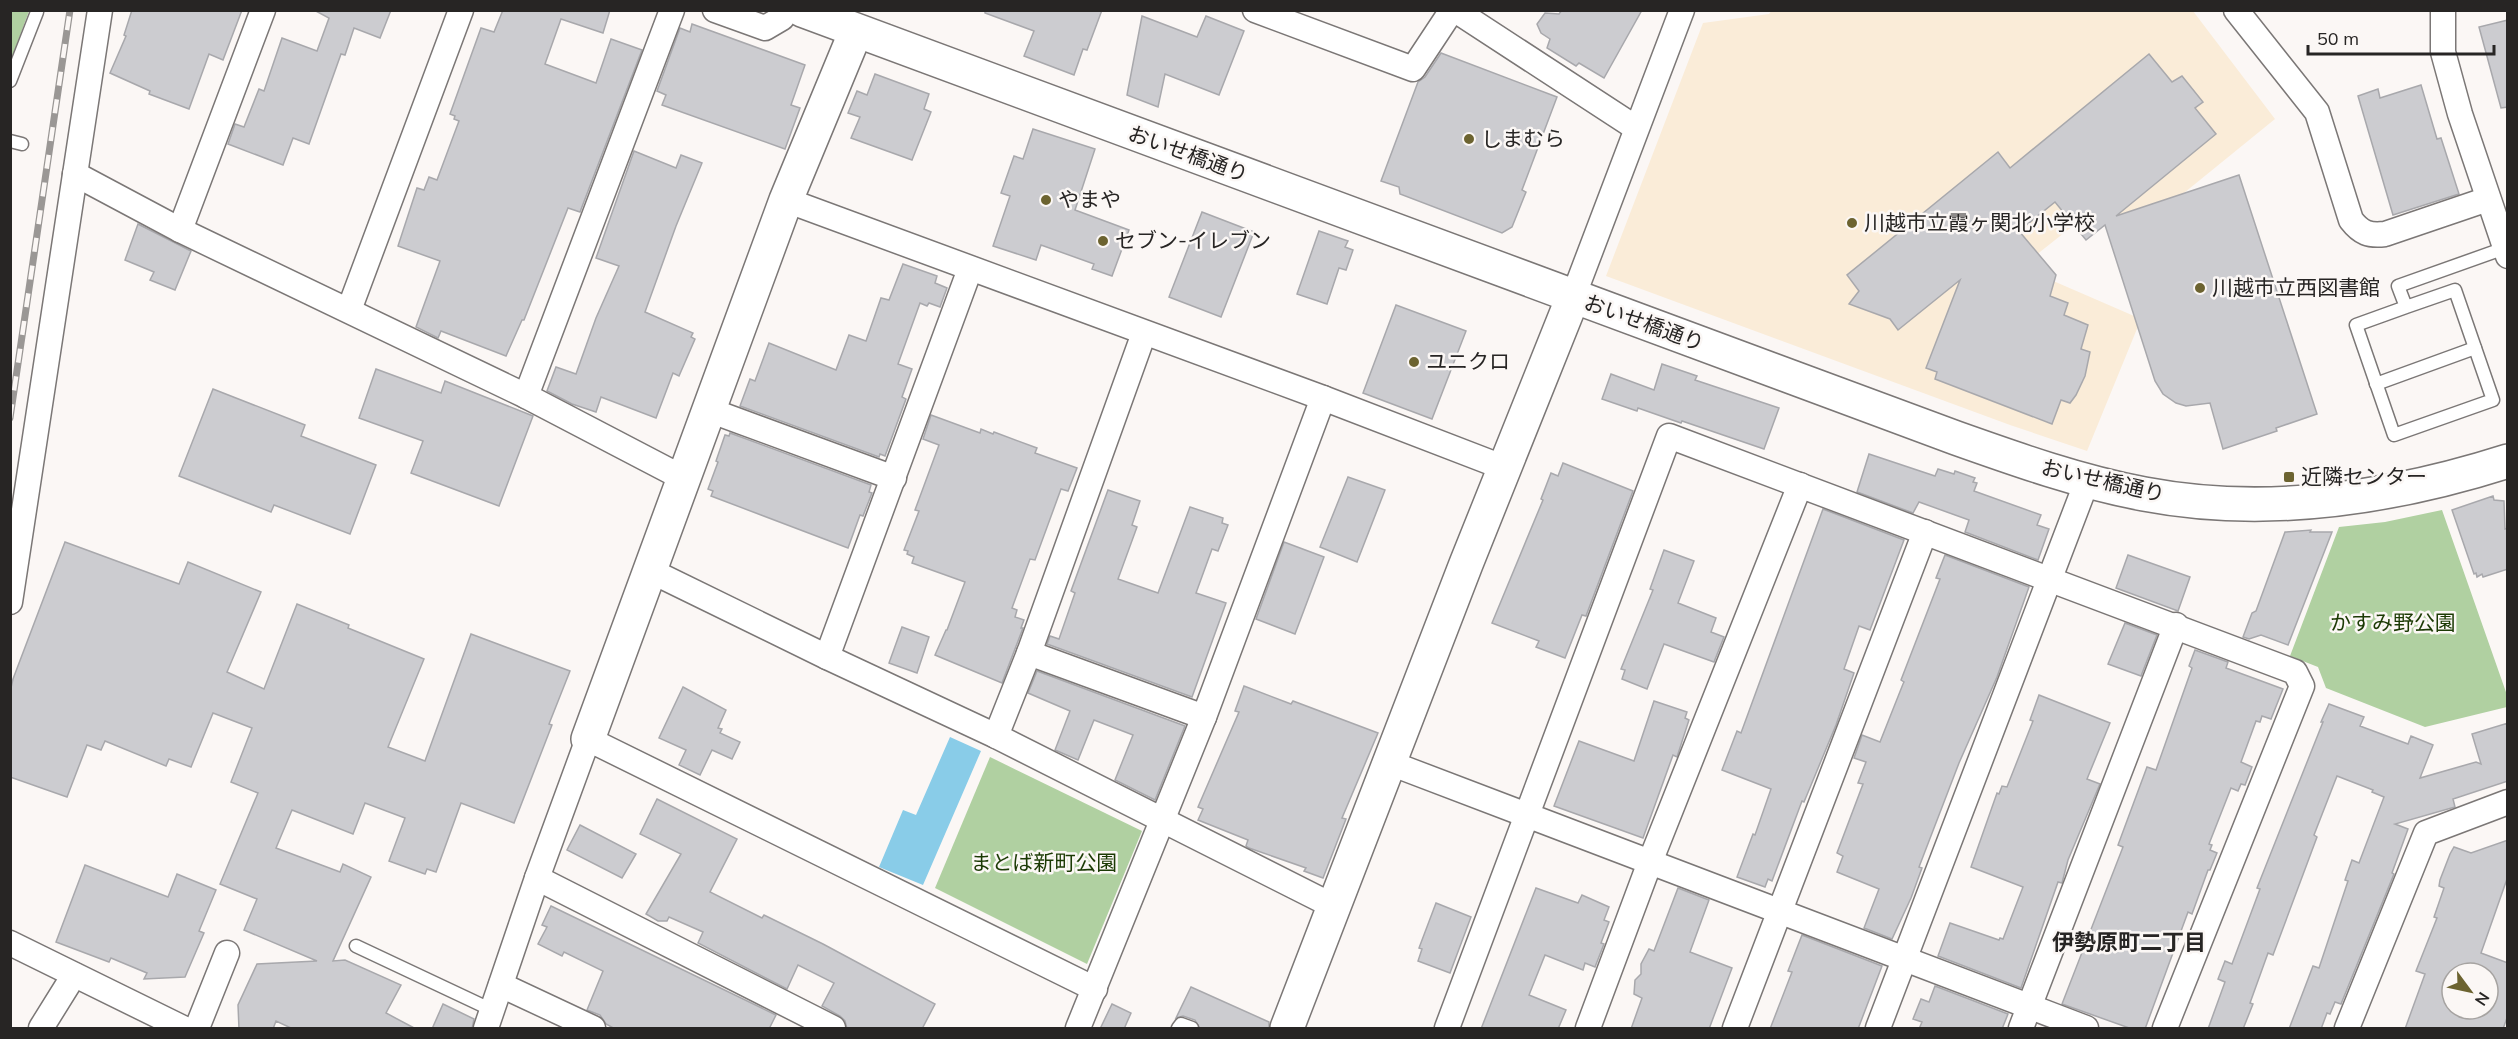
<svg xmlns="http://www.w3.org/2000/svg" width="2518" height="1039" font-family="Mulish,'Noto Sans JP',sans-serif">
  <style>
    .education { fill: #faecd8 }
    .green { fill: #b0d0a1 }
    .water { fill: #89cce8 }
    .building { fill: #ccccd0; stroke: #a8a8ac; stroke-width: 1.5; fill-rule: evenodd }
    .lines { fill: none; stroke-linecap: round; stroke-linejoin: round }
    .lane-casing { stroke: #7b7776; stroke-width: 15 }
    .street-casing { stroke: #7b7776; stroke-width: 27 }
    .secondary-casing { stroke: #7b7776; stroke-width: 36 }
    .lane { stroke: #fff; stroke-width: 12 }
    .street { stroke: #fff; stroke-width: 24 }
    .secondary { stroke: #fff; stroke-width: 33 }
    .rail-casing { stroke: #9a9795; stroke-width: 7 }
    .rail { stroke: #fbf7f5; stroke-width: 4.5; stroke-dasharray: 14; stroke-linecap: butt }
    .poi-dot { fill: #6c6330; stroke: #fbf7f5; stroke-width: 2 }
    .labels { text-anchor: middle; stroke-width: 5; stroke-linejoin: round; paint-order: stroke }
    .poi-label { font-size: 21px; fill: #272524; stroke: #fbf7f5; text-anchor: start }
    .street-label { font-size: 21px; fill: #272524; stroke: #fbf7f5 }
    .park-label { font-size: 21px; fill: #1b3a04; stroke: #fbf7f5 }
    .neighbourhood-label { font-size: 22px; font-weight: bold; fill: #272524; stroke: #fbf7f5 }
  </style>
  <rect width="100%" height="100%" fill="#fbf7f5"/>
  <!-- education -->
  <path class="education" d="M1772,10L2193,11L2275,119L2131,236L2103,202L2021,267L2141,319L2087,451L2010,425L1606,276L1703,23L1769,14Z"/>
  <!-- green -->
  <g class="green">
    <path d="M11,10L29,11L11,60L10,11Z"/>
    <path d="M2442,510L2507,695V707L2425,727L2326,688L2318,667L2290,656L2339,527L2385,522Z"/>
    <path d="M990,757L1142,831L1087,964L935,888Z"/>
  </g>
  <!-- water -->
  <path class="water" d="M950,737L981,751L923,885L879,867L903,810L916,815Z"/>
  <!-- building -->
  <g class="building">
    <path d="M132,10H242L223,60L209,54L189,109L149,94L150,91L110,73L126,36L124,35Z"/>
    <path d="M314,10H391L380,38L354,28L345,55L341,54L309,144L293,138L283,165L228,144L235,124L244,127L259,89L264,91L282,38L317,51L329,18Z"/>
    <path d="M503,10H610L603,33L561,19L545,64L596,83L611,39L642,50L580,212L568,208L524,320H522L506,356L441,331L438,338L416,327L440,261L398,246L417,188L424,190L429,177L437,180L459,121L454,119L455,116L450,114L481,28L494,32Z"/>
    <path d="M985,10H1102L1087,50L1083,49L1074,75L1024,56L1034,31L985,13Z"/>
    <path d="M1562,10H1642L1604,78L1579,63L1576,66L1547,48L1550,39L1541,33L1537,24L1545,13L1559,14Z"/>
    <path d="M1142,16L1197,37L1206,16L1244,31L1219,95L1165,74L1158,107L1127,95Z"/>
    <path d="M2508,20V107L2501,108L2479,27Z"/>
    <path d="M692,24L805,65L791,105L800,108L785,149L662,105L666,95L657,91L680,28L690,32Z"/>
    <path d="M1441,53L1557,97L1522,190L1526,192L1512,227L1502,233L1400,194L1399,187L1381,181L1418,82L1425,77Z"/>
    <path d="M2149,54L2172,82L2182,76L2203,102L2195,108L2216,134L2116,216L2239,175L2317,414L2276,428L2277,431L2223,449L2210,403L2186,406L2176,403L2163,394L2155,381L2105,225L2086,240L2055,202L2019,231L2056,275L2050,296L2068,303L2064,315L2088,325L2081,349L2090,352L2085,376L2076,395L2070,403L2061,400L2052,424L1935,379L1937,372L1926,368L1960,280L1898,330L1890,319L1849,304L1859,291L1847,275L1998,152L2010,168Z"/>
    <path d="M875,74L929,94L924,109L931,112L912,160L851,138L860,117L848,113L857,91L867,95Z"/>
    <path d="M2421,85L2437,139L2441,138L2459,194L2393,215L2358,96L2378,89L2380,98Z"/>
    <path d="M1033,129L1095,149L1075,210L1129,230L1112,276L1092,269L1094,264L1041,245L1036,260L993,246L1010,196L1001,193L1014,156L1023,159Z"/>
    <path d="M634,151L676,168L681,155L702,163L676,226L645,312L693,333L691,337L695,339L679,376L673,373L656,418L601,397L596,412L572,404L547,391L556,367L576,374L596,318L619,266L596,258Z"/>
    <path d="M1202,212L1254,232L1221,317L1169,297Z"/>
    <path d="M138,224L191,251L175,290L150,280L154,272L125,260Z"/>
    <path d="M1319,231L1348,241L1345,247L1353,250L1346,270L1339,268L1327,304L1297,294Z"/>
    <path d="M903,264L937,276L935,283L947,288L940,307L929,303L927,306L920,303L898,364L912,369L902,397L906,399L885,456L880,454L879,457L740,406L750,379L755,381L769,343L836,370L849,335L866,341L881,298L889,300Z"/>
    <path d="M1396,305L1466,331L1432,419L1363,393Z"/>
    <path d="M1662,364L1697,376L1695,380L1779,408L1764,449L1682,421L1681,423L1638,408L1637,411L1602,399L1611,374L1654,390Z"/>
    <path d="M376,369L441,393L445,381L533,416L499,506L411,473L423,441L359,418Z"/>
    <path d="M213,389L305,425L301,436L376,465L350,534L274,505L271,512L179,476Z"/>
    <path d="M931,415L980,433L981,429L993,434L994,432L1037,448L1035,453L1077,468L1068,491L1061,489L1035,560L1030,559L1012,608L1017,610L1015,617L1024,620L1021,628H1023L1002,683L935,655L946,630H947L965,582L912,563L914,557L907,554L908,551L904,550L919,511L915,510L939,445L923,439Z"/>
    <path d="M730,433L871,485L869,492L872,493L863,516L860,515L848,548L711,496L713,491L708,489L718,462L716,461L725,435L729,436Z"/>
    <path d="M1869,454L1935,476L1938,469L1954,474L1955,471L1975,478L1973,482L1977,483L1974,491L2041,515L2037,525L2049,529L2038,560L1965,532L1969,520L1919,502L1913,513L1857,492Z"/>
    <path d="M1563,463L1633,491L1586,616L1582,615L1565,658L1536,647L1539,641L1492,623L1543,500L1541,499L1551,473L1558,476Z"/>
    <path d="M1348,477L1385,490L1357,562L1320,547Z"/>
    <path d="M1108,490L1140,501L1132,525L1137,527L1118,579L1158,593L1190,507L1223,518L1222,523L1228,525L1218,551L1212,549L1196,593L1226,603L1192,697L1047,644L1050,636L1059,639L1075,593L1071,591Z"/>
    <path d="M2493,496L2494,500L2504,501L2505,529L2508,528V569L2483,577L2482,574L2477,577L2476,573L2474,574L2452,510Z"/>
    <path d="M1823,509L1904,540L1870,630L1859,626L1844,669L1854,673L1836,725L1804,802L1802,801L1772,881L1768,879L1765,887L1737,877L1753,834L1755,835L1771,789L1722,770L1737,731L1741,733Z"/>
    <path d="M2311,530L2310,532H2332L2288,645L2261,635L2249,639L2243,637L2252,613L2256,611L2285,532Z"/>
    <path d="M65,542L179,584L188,562L261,592L227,672L264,689L297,604L349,625L348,628L424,659L388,747L425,761L471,634L570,671L549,724L552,725L514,823L461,803L436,872L427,869L425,874L389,861L405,818L365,803L353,834L292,810L276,848L340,872L343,864L371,877L333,961L345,960L401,985L386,1013L416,1029H293L276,1021L273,1029H239L238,1005L257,964L317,961L244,930L257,899L220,884L258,793L231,782L252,728L213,713L191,767L169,759L166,766L105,741L101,750L87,745L67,797L10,777V692L13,679Z"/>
    <path d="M1284,542L1324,557L1295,634L1256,619Z"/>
    <path d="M1664,550L1694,561L1678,603L1716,618L1711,632L1724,637L1714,662L1664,644L1647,689L1622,679L1625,670L1621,669L1653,590L1650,589Z"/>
    <path d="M1945,555L2029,587L1997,677L1959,763L1919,867L1922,868L1911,898L1892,939L1864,928L1879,889L1837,872L1843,856L1837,853L1863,784L1858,783L1866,762L1854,758L1862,735L1880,742L1903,684L1904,682L1901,680L1940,579L1936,578Z"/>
    <path d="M2128,555L2190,577L2178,611L2116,588Z"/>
    <path d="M2125,623L2157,635L2141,676L2108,664Z"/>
    <path d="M902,627L929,637L917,673L889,663Z"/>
    <path d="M2195,650L2228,662L2226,668L2283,689L2271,719L2262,716L2260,722L2256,721L2241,762L2252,767L2245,785L2241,784L2238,791L2231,788L2209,844L2212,845L2210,850L2217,853L2210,870H2208L2192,914L2188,912L2145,1029H2132L2062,1004L2123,847L2118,845L2147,767L2156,770L2192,668L2189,666Z"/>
    <path d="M1037,671L1185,726L1155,800L1115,780L1133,735L1094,720L1078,760L1055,750L1070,711L1028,693Z"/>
    <path d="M1244,686L1291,704L1293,701L1378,733L1342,818L1346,819L1323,878L1304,871L1306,868L1249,848L1246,846L1248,840L1198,820L1203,809L1198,807L1239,712L1235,711Z"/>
    <path d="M683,687L726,710L718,728L722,729L720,733L740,742L732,759L712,750L700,775L679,765L686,750L659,738Z"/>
    <path d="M2039,695L2110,723L2087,779L2100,784L2068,860L2062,883L2058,882L2021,988L1938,956L1950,923L1999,940L2000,938L2003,939L2023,887L1971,867L1997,793L1999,794L2002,786L2007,787L2033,721L2030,720Z"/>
    <path d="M1654,701L1687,712L1685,718L1689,720L1677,757L1673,755L1643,838L1554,806L1579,741L1634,761Z"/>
    <path d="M2329,704L2364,717L2360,726L2408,744L2411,736L2433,745L2420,778L2476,762L2481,764L2472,734L2508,723V781L2453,799L2455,807L2395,824L2408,829L2392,873L2394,874L2341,1004L2335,1002L2330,1014L2327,1013L2321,1029H2289L2313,966L2319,968L2348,881L2345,880L2352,860L2359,863L2384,797L2372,792L2373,790L2337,776L2314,835L2317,837L2273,955L2268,953L2250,1003L2253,1004L2243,1029H2208L2225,982L2218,979L2225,961L2232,964L2260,889L2257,888L2323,722H2321Z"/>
    <path d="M657,799L737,839L710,892L762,918L764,915L823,944L935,1004L922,1029H847L845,1021L840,1016L822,1006L834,983L798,965L787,989L698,943L703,932L669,917L667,921H658L646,914L681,854L640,834Z"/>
    <path d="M580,825L636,854L622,878L567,850Z"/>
    <path d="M2508,840V876L2481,953L2508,963V1015L2503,1029H2405L2425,974L2416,971L2437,918L2434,917L2444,888L2439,886L2440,880L2450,854L2454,847L2471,853ZM2452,973H2488V1009H2452Z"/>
    <path d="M85,865L168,897L177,874L216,890L199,931L204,933L185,977L144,979L147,973L111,958L109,962L56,942Z"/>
    <path d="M1536,888L1578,903L1582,895L1609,907L1604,920L1609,922L1601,943L1604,944L1595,967L1585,963L1583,970L1545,955L1529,995L1566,1010L1558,1029H1481Z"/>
    <path d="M1678,888L1709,900L1690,952L1732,968L1709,1029H1631L1642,998L1634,994L1635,980L1641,974V964L1649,949L1654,951Z"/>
    <path d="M1436,903L1471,917L1450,973L1418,961L1422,949L1419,948Z"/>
    <path d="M551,906L776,1015L769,1029H615L606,1024L600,1015L587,1010L603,971L564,952L562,956L538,944L547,927L542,925Z"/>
    <path d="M1802,935L1882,966L1858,1029H1770L1792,972L1788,971Z"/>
    <path d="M1935,986L2008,1014L2002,1029H1919L1922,1022L1913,1019L1921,999L1929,1002Z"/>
    <path d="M1191,987L1269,1022V1029H1200L1195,1020L1183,1016L1176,1018Z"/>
    <path d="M443,1004L474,1019L472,1029H432Z"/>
    <path d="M1112,1004L1131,1013L1124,1029H1100Z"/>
  </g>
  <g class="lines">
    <defs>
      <g id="lane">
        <path d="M10,81L37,12"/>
        <path d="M10,141L22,144"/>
        <path d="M2406,307L2356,325L2394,435L2493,400L2455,290L2406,307L2398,286L2505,248"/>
        <path d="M2376,384L2475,348"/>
        <path d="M356,946L492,1010"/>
        <path d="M1178,1028L1181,1024L1192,1028"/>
      </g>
      <g id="street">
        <path d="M715,10L765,28L782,18L787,10"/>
        <path d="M1255,10L1413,69L1452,10"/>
        <path d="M1455,10L1636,128"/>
        <path d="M2236,10L2317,112L2351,220C2361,233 2369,236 2385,234L2488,199"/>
        <path d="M2443,10V52L2460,114L2508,256"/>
        <path d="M75,174L180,230L526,396L683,478"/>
        <path d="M786,200L1323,398L1505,468"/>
        <path d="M180,230L263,10"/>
        <path d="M1573,297L1682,10"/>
        <path d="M349,310L461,10"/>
        <path d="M526,396L672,10"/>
        <path d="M709,410L894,478"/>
        <path d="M651,571L827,657L996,736L1335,907"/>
        <path d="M10,602L100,10"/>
        <path d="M1029,653L1204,717"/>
        <path d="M827,657L970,269"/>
        <path d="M996,736L1029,653L1144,333"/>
        <path d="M1390,763L2086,1028"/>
        <path d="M537,878L833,1028"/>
        <path d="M10,943L183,1028"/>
        <path d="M501,985L593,1028"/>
        <path d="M41,1028L74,975"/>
        <path d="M197,1028L227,953"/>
        <path d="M486,1028L537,878L588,739L1095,989"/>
        <path d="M1078,1028L1204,717L1323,398"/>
        <path d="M1447,1028L1669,436L2295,672L2302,686L2165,1028"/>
        <path d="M1588,1028L1650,862L1800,485"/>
        <path d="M1735,1028L1925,532"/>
        <path d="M1878,1028L2087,481"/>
        <path d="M2021,1028L2176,625"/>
        <path d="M2347,1028L2426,833L2508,802"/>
      </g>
      <g id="secondary">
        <path d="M802,10L1956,438C2018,460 2080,482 2144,494C2265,517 2392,498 2508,461"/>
        <path d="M588,739L786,200L856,31"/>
        <path d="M1287,1028L1466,564L1573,297"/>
      </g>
    </defs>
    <!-- lane casing -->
    <use href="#lane" class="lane-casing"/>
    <!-- street casing -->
    <use href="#street" class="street-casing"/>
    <!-- secondary casing -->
    <use href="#secondary" class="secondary-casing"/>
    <!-- lane -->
    <use href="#lane" class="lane"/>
    <!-- street -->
    <use href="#street" class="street"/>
    <!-- secondary -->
    <use href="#secondary" class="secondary"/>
    <defs>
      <path id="rail" d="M10,418L70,10"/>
    </defs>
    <!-- rail casing -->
    <use href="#rail" class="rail-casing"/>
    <!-- rail -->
    <use href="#rail" class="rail"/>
  </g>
  <!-- markers -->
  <g class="poi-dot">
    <circle cx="1469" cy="139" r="6"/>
    <circle cx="1046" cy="200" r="6"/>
    <circle cx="1852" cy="223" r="6"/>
    <circle cx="1103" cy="241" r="6"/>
    <circle cx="2200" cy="288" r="6"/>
    <circle cx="1414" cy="362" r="6"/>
    <rect x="2283" y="471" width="12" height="12" rx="3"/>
  </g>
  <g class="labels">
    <!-- poi labels -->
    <g class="poi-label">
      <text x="1481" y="146">しまむら</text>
      <text x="1058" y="207">やまや</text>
      <text x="1864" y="230">川越市立霞ヶ関北小学校</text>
      <text x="1115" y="248">セブン-イレブン</text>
      <text x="2212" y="295">川越市立西図書館</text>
      <text x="1426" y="369">ユニクロ</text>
      <text x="2301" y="484">近隣センター</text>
    </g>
    <!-- street labels -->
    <g class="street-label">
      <text transform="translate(1188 154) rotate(20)" y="7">おいせ橋通り</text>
      <text transform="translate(1644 323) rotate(20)" y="7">おいせ橋通り</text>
      <text transform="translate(2103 481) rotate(13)" y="7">おいせ橋通り</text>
    </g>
    <!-- park labels -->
    <g class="park-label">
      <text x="2393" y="630">かすみ野公園</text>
      <text x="1044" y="870">まとば新町公園</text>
    </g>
    <!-- neighbourhood labels -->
    <g class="neighbourhood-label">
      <text x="2129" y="950">伊勢原町二丁目</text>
    </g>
  </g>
  <!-- border -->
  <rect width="2518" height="1039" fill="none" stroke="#272524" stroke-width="24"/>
  <!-- north arrow -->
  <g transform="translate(2470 991) rotate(123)"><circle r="28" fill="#fbf7f5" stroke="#a6a3a1" stroke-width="1.5"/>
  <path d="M0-4.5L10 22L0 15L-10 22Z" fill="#6c6330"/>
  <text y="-9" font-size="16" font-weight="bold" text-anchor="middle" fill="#272524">N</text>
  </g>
  <!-- scale -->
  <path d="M2308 45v9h186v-9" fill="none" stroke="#272524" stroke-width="3"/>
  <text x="2317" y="45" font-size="18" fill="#272524" stroke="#fbf7f5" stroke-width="4.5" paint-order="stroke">50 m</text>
</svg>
